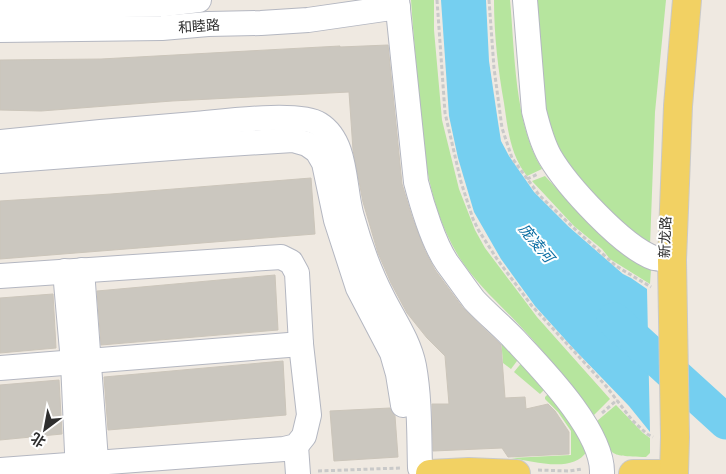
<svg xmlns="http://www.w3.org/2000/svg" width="726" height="474" font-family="Ubuntu,'Noto Sans SC',sans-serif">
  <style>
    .green { fill: #b6e59e }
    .water { fill: #75cff0 }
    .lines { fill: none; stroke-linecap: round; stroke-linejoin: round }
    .river { stroke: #75cff0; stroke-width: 35 }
    .building { fill: #cbc7bf; stroke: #cbc5ba }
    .minor-casing { stroke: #b4b7c1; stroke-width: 26 }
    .major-casing { stroke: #c9c9c9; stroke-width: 30 }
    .path { stroke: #c9c9c9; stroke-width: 3; stroke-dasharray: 4 2.5; stroke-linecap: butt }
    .minor { stroke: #fff; stroke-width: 24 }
    .major { stroke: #f2d163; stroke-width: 28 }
    .labels { text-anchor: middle; stroke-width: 4; stroke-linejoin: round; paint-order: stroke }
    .street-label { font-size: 14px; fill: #2e2e2e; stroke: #fff }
    .water-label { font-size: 15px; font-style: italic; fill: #0d6fa3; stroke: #fff }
  </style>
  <rect width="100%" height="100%" fill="#efe9e1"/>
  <!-- green -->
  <g class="green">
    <path d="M411,0H434V30L442,120L459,189L475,230L485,248L537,317L610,399L594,415C571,385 548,356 522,328C501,305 476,284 459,257C428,205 423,153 419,94C416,63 413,31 411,0Z"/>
    <path d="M494,0H510C515,53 514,122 542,169L527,176C510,154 508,130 504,103C498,69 494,35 494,0Z"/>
    <path d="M533,0H666L655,112L650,246L640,239L571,175L545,123Z"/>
    <path d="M545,176L571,204L643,265L651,269L650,284L610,259L602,249L574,226L532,181Z"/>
    <path d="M501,338L520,357L511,369L503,363Z"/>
    <path d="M523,361L546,388L540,394L514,372Z"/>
    <path d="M550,392L566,412L587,451C573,474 533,461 511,458L571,455V431L558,412L545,399V397Z"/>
    <path d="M616,405L643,433L650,438V453L646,457C605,456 612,456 597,421Z"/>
  </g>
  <!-- water -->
  <path class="water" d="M441,0H486L489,61L498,122L501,141L509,156L534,192L569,227L623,274L631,278L647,289L650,432L629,406L572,347L535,306L501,259L474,212L458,158L449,116Z"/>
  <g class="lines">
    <!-- river -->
    <path class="river" d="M614,320L726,422"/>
  </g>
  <!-- building -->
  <g class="building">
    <path d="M388,45L402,184L412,217L425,251L435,270L463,308L501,345L505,398L525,397L526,409L548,404L555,411L569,432V454L508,457L502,448L433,451L432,404H449L445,356L427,338L407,313L391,283L378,253L363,202L353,150L349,92L172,101L41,111L0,110V60L101,59L340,46V47Z"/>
    <path d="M311,178L315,234L0,259V201L111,194Z"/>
    <path d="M275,275L278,330L101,345L97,291Z"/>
    <path d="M53,294L56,348L0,353V298Z"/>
    <path d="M283,361L286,415L108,430L104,377Z"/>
    <path d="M59,380L62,434L0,440V385Z"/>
    <path d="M390,408L395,416L398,457L334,461L330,411Z"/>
  </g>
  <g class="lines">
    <defs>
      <g id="minor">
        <path d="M397,0L416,182C422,205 434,244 447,263C456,275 465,288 474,300C487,314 502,326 515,340C543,370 604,432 602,474"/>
        <path d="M525,0L534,111C538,127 542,143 550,157C567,186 623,247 654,258C659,259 667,259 672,260"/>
        <path d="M0,8L165,4L199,0"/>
        <path d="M0,30L162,28L208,24L261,23L308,20L398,7"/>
        <path d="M0,142C65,135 130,129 195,124C220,122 299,111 319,124C348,142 343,187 352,217C359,242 371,275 383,298C394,320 409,341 414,366C420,399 419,434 420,468L423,474"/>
        <path d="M0,161L198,146L293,140L307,144L317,151L324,163L336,220L358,288L392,353L398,374L403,405"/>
        <path d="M82,270L97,474"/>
        <path d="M65,271L73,362L78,474"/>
        <path d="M0,276L281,257L291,262L297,273L301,344L309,415L304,436L296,446L284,449L0,470"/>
        <path d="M0,368L301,344"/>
        <path d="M296,446L298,474"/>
      </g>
      <g id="major">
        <path d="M430,474L469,472L516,474"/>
        <path d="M633,474H663"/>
        <path d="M673,474H674L675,437L672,260L678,106L687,0"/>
      </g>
    </defs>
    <!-- minor casing -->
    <use href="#minor" class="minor-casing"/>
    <!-- major casing -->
    <use href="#major" class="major-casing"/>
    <!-- path -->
    <g class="path">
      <path d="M437,0L445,113L461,182L473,219L479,231L497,259L532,306L606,386L632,420L647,434L653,437"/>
      <path d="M489,0L494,68L502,128L512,158L539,195L577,231L616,266L651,287"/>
      <path d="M527,179L538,174"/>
      <path d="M602,413L617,400"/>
      <path d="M538,470L569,471L582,469"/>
      <path d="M318,471L400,468"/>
    </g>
    <!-- minor -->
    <use href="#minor" class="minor"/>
    <!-- major -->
    <use href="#major" class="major"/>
  </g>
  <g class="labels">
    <!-- street labels -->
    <g class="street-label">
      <text transform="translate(199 26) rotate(-4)" y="5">和睦路</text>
      <text transform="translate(665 237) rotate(-88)" y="5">新龙路</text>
    </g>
    <!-- water labels -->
    <g class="water-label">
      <text transform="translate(536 243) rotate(50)" y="5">庞凌河</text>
    </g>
  </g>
  <!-- north arrow -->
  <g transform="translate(45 429) rotate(212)" stroke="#ffffff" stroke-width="4" paint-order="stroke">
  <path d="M0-4L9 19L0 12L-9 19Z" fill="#2e2e2e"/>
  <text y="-8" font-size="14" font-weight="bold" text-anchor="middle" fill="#2e2e2e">北</text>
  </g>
</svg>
